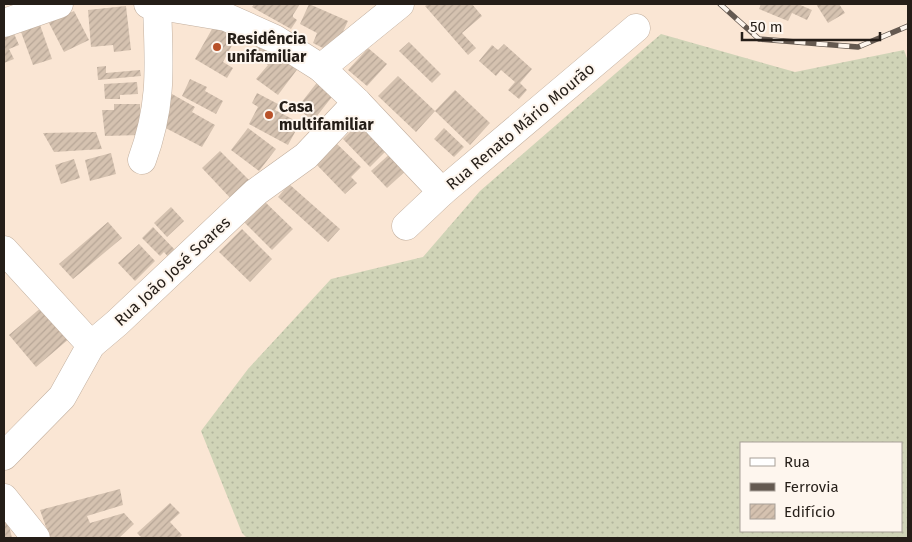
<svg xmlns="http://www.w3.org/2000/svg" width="912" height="542" font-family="'Fira Sans',sans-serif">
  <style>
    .grass { fill: url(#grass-dots); fill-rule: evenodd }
    .building { fill: url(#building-hatch) }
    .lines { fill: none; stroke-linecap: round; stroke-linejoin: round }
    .minor-casing { stroke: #c2af9e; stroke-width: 29 }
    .minor { stroke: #fff; stroke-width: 28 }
    .rail-casing { stroke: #645950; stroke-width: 5.5 }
    .rail { stroke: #fef6ee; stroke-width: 4; stroke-dasharray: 11; stroke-linecap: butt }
    .poi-dot { fill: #b85129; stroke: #fef6ee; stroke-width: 2 }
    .labels { text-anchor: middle; stroke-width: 4; stroke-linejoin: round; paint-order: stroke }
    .poi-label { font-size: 16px; font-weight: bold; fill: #251e18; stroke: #fef6ee; text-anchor: start }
    .street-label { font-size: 16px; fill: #251e18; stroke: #fef6ee }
  </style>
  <defs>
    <pattern id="grass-dots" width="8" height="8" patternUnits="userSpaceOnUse" patternTransform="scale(1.25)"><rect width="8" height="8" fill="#d0d4b7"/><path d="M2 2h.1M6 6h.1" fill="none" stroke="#b2b69d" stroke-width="1.8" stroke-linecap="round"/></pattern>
    <pattern id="building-hatch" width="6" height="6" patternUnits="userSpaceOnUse" patternTransform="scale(1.25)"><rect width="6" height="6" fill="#d5c2b0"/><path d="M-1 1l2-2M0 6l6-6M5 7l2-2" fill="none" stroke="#b7a697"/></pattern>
  </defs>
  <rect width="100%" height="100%" fill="#fae6d4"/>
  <!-- grass -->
  <path class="grass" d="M661,34L795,72L904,50L908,61V538H247L242,533L201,431L248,369L331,279L423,257L480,191ZM741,443H901V531H741Z"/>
  <!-- building -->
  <g class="building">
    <path d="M254,4H300L293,15V17L297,20L291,29L252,7Z"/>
    <path d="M309,4L348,21L333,53L313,43L317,33L300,24Z"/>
    <path d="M428,4H472L482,16L462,33L476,48L468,55L425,6Z"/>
    <path d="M761,4H798L812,10L807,20L792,13L788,21L759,9Z"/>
    <path d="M816,4H839L845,13L828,23Z"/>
    <path d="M126,6L131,50L114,52L113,45L91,47L88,10Z"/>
    <path d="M74,11L89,40L64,52L49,23Z"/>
    <path d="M216,22L238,34L223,62L233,68L227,78L195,59Z"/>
    <path d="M40,25L52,59L33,65L21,32Z"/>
    <path d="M11,27L19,45L9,49L14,59L4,63V30Z"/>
    <path d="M262,40L299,67L278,95L256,79L268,65L252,53Z"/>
    <path d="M409,42L441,74L432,83L399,51Z"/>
    <path d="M504,44L532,69L520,83L527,90L519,99L508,90L515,82L501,70L496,76L479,61L492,45L498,50Z"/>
    <path d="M368,48L387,64L367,86L348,70Z"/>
    <path d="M106,66V73L140,70L141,76L98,80L97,67Z"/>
    <path d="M398,76L435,111L416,132L378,96Z"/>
    <path d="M190,79L207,87L205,91L223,101L216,114L182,96Z"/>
    <path d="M319,80L335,93L313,121L297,108Z"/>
    <path d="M137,82L138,94L120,95V99H105L104,84Z"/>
    <path d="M455,90L490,123L470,145L435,111Z"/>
    <path d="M257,93L278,104L275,110L300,123L288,145L249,124L258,107L252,103Z"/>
    <path d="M172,94L195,107L192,112L215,125L202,147L156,123Z"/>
    <path d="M114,104H140L141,135L105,136L102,110H114Z"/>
    <path d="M361,121L389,148L370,167L343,139Z"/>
    <path d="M248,128L276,149L259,171L231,150Z"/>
    <path d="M444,128L464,147L454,157L434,139Z"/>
    <path d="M96,132L102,149L54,152L43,133Z"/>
    <path d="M337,144L361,167L351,177L357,183L345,194L316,164Z"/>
    <path d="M220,151L253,184L234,202L202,168Z"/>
    <path d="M393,151L409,168L387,188L371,171Z"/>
    <path d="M111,153L116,174L90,181L85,160Z"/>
    <path d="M74,159L80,178L61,184L55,165Z"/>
    <path d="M289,184L340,229L328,242L278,197Z"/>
    <path d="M263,200L293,229L272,250L243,221Z"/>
    <path d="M171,207L184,221L167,237L154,223Z"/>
    <path d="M108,222L122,238L73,279L59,264Z"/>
    <path d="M153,227L176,251L169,258L164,252L160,256L142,238Z"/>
    <path d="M242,229L272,259L250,282L219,252Z"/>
    <path d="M139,244L155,261L135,281L118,263Z"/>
    <path d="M43,306L70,338L36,367L9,335Z"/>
    <path d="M120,489L123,505L87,516L90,523L124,513L134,524L119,538H50L40,510Z"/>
    <path d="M170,503L180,513L170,522L182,535L179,538H142L137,533Z"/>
    <path d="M4,511L6,513L12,538H4Z"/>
  </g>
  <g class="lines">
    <defs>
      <g id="minor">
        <path d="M148,4L226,17L275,39L321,68L357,102L442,192"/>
        <path d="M4,23L59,4"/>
        <path d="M321,68L400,4"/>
        <path d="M142,160C163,103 159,64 157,6"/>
        <path d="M406,226L442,192L636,28"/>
        <path d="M4,250L91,345"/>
        <path d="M4,456L62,397L91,345L117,323L256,192L306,156L357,102"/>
        <path d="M4,498L36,538"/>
      </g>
    </defs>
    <!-- minor casing -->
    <use href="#minor" class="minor-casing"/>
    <!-- minor -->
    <use href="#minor" class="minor"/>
    <defs>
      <path id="rail" d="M720,4L759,39L858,47L908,26"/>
    </defs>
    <!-- rail casing -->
    <use href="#rail" class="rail-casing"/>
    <!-- rail -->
    <use href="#rail" class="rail"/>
  </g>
  <!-- markers -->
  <g class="poi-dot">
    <circle cx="217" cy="47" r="5"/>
    <circle cx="269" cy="115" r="5"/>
  </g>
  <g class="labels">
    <!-- poi labels -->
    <g class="poi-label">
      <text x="227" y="44">Residência<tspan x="227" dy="18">unifamiliar</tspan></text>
      <text x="279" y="112">Casa<tspan x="279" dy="18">multifamiliar</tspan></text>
    </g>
    <!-- street labels -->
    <g class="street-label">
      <text transform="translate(520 126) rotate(-40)" y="6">Rua Renato Mário Mourão</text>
      <text transform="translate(172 271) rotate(-43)" y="6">Rua João José Soares</text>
    </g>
  </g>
  <!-- border -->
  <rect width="912" height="542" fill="none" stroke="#251e18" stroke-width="10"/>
  <!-- legend -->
  <rect x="740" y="442" width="162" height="90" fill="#fef6ee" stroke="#a7a098"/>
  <rect x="750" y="458" width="25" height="8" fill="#ffffff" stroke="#a7a098"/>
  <text x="784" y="467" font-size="15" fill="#251e18">Rua</text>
  <rect x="750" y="483" width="25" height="8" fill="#645950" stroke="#a7a098"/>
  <text x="784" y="492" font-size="15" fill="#251e18">Ferrovia</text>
  <rect x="750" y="504" width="25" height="15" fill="url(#building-hatch)" stroke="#a7a098"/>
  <text x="784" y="517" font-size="15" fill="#251e18">Edifício</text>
  <!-- scale -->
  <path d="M742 32v8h138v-8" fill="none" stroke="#251e18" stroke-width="2.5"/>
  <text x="750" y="32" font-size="15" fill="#251e18" stroke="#fef6ee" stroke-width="4" paint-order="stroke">50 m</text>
</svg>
